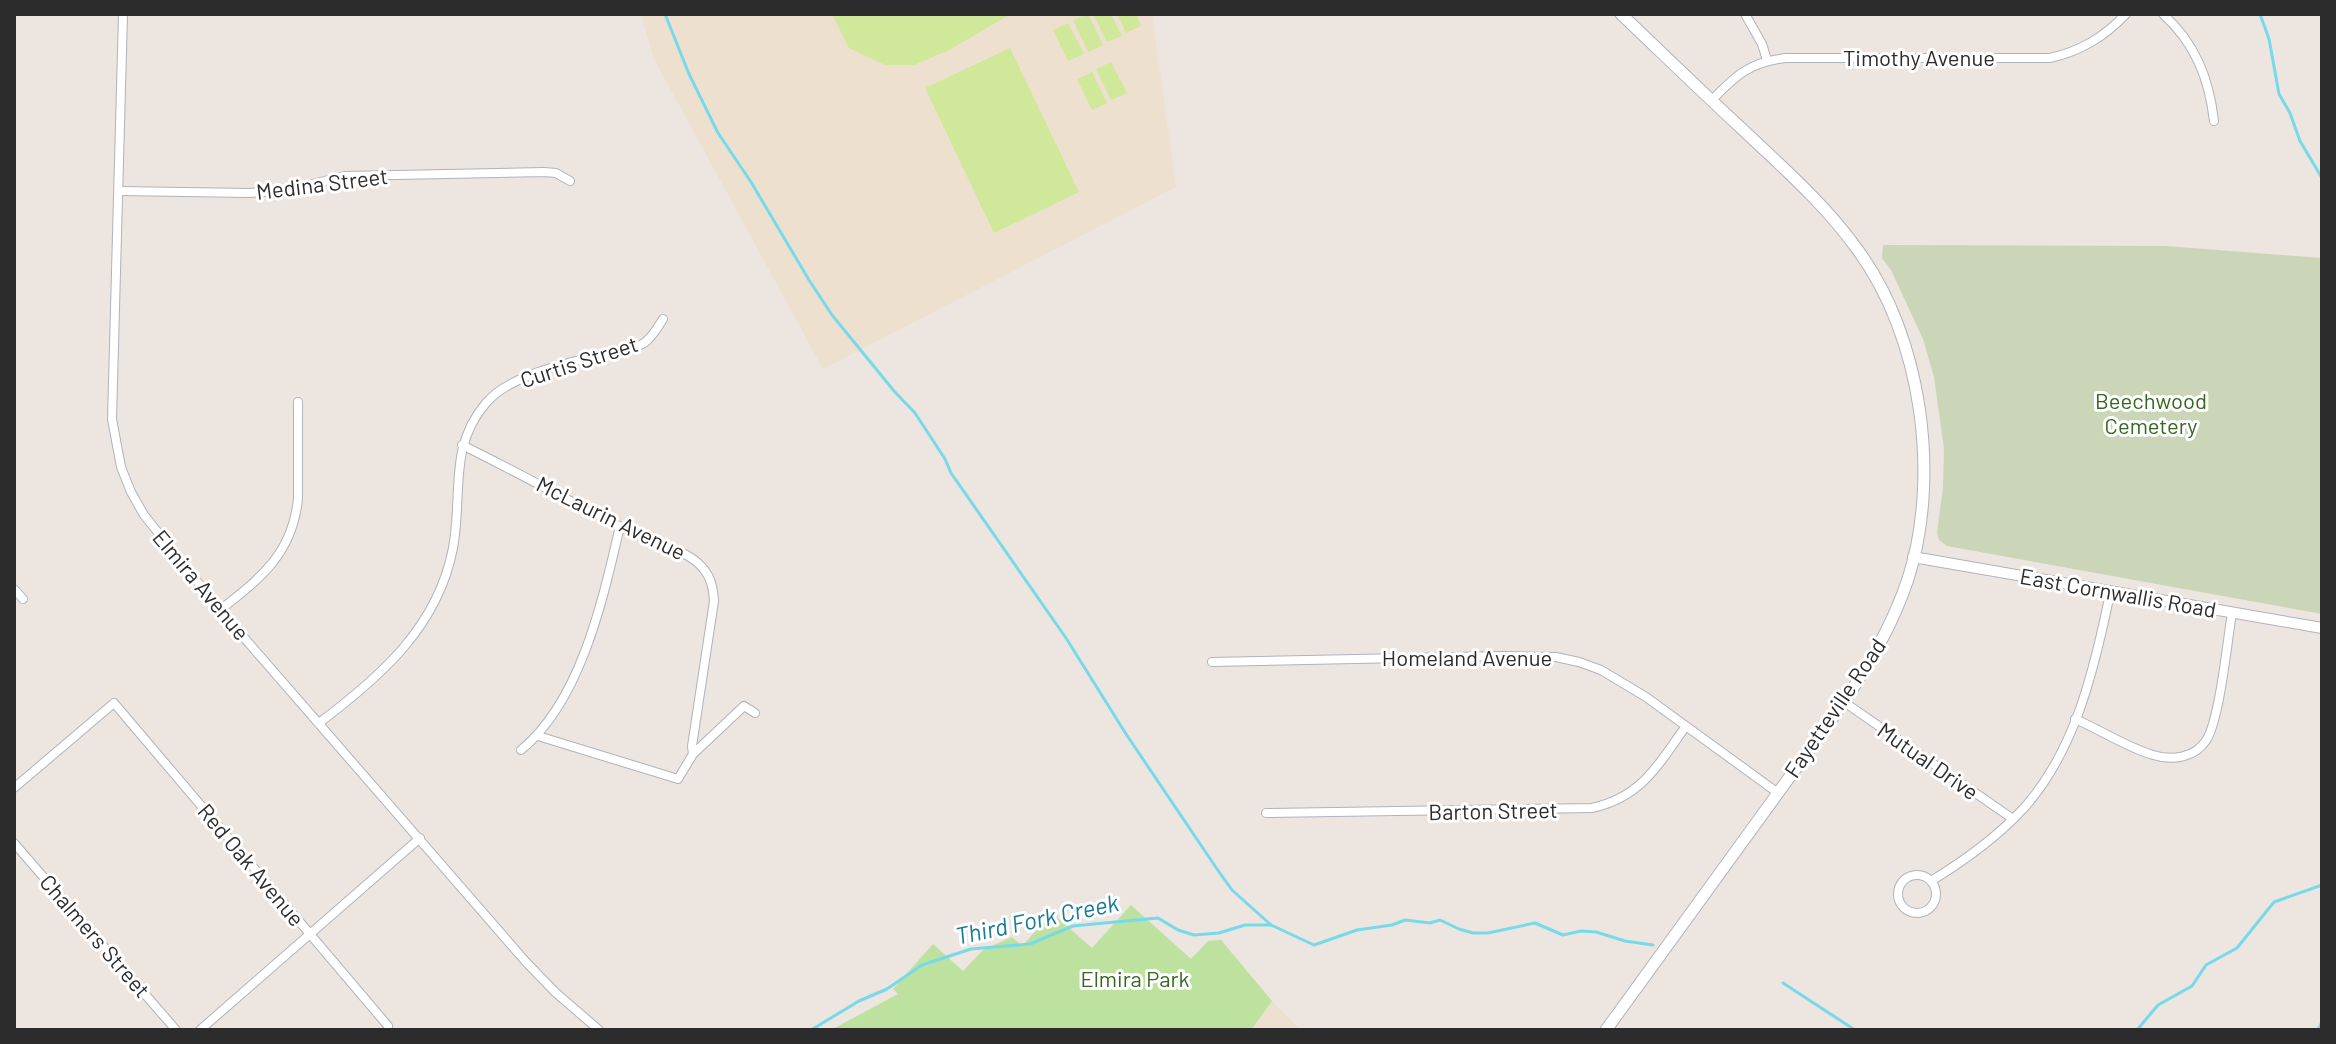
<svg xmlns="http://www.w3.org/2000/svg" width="2336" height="1044" font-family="Barlow,sans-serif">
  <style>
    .education { fill: #ede0cf }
    .green { fill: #bde19e }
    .cemetery { fill: #cad6b7 }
    .pitch { fill: #d0e89a }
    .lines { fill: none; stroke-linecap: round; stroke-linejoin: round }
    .stream { stroke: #76daea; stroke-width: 3 }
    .minor-casing { stroke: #afb3bc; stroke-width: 10 }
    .tertiary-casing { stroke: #afb3bc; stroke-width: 12 }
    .secondary-casing { stroke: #afb3bc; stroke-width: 13 }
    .minor { stroke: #fff; stroke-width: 8 }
    .tertiary { stroke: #fff; stroke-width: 10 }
    .secondary { stroke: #fff; stroke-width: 11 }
    .labels { text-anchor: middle; stroke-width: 6; stroke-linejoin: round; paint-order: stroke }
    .street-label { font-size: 22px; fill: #2c2c2c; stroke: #fff }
    .park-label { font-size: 22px; fill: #36671e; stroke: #fff }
    .water-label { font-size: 24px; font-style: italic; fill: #137b98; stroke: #fff }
  </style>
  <rect width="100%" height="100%" fill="#ede5df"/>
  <!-- education -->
  <g class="education">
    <path d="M641,14H1152L1176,187L823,369L654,59Z"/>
    <path d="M1272,1001L1301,1030H1251Z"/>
  </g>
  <!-- green -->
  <path class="green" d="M1131,905L1191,959L1208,941L1221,940L1272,1001L1251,1030H831L898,994L893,989L933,944L963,971L983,950L1012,937L1022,946L1052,913L1092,948Z"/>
  <!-- cemetery -->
  <path class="cemetery" d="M1883,245L2166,246L2322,258V614L1947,546L1939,540L1937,533L1943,487L1944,449L1934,377L1923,339L1891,270L1882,258Z"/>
  <!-- pitch -->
  <g class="pitch">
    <path d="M832,14H1011L949,50L914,65H885L849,48Z"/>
    <path d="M1088,14L1103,45L1088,52L1073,20Z"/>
    <path d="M1093,14H1111L1122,36L1107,42Z"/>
    <path d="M1117,14H1136L1141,26L1126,33Z"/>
    <path d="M1068,23L1084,54L1068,61L1053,30Z"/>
    <path d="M1010,48L1079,192L994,233L925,88Z"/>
    <path d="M1111,62L1127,93L1111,100L1096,69Z"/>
    <path d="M1092,72L1107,103L1092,110L1077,79Z"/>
  </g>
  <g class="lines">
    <!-- stream -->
    <g class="stream">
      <path d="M665,14L689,74L718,133L751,182L809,280L832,315L894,391L915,413L945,459L951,473L1066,638L1126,734L1217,869L1232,890L1271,925"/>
      <path d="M2260,14L2269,39L2279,94L2290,113L2300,141L2322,178"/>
      <path d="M1783,983L1855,1030"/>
      <path d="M811,1030L859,1001L887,989L922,965L971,949L1030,944L1073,926L1158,918L1178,930L1194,935L1219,933L1245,925H1271L1314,945L1357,930L1392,925L1405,920L1430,923L1440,920L1459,929L1473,933H1488L1535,923L1563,935L1581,931L1596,932L1625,941L1653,945"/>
      <path d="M2137,1030L2158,1005L2192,986L2206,965L2237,948L2274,902L2322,885"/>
      <path d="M2318,1030L2322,1022"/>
    </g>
    <defs>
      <g id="minor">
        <path d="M123,14L112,419L121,467L131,492L144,515L220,610L526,962L555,992L599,1030"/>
        <path d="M1745,14L1762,44L1767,60"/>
        <path d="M2163,14C2195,43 2209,78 2214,121"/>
        <path d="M1712,100C1736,75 1750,62 1786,58H2050C2081,51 2104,37 2126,14"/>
        <path d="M120,191L249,193L288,190L345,176L544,172L556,173L570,181"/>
        <path d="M462,445C521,474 578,506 637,535C656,544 682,549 698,563C710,574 713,585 714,601L692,746L693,754L744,706L755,713"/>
        <path d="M14,589L23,599"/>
        <path d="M220,610C261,578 293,553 298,498V402"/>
        <path d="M1212,662L1501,656L1556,657L1579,662L1601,670L1646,697L1778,793"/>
        <path d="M1844,702L2013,819"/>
        <path d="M2075,719C2101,730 2126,747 2153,755C2172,761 2196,758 2207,739C2220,716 2227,643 2232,613"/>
        <path d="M319,723C380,677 438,627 453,548C463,495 448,447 486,403C512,372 577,362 615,351C624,349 637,348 644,343C652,338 658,327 663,319"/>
        <path d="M538,736L678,779L693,754"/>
        <path d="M521,750C581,701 603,599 620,526"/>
        <path d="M14,788L114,703L388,1026"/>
        <path d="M1266,813L1592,808C1642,797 1658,765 1686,726"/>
        <path d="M14,843L176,1030"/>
        <circle cx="1917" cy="894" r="19"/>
        <path d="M1931,881C1964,861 1998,836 2024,808C2074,752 2093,674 2108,603L2114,592"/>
        <path d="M200,1030L420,838"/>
      </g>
      <path id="tertiary" d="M1913,557L2322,628"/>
      <path id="secondary" d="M1606,1030L1844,702C1870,663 1893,624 1908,579C1941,477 1922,336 1857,249C1824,203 1781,166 1740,127C1700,90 1661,52 1621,14"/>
    </defs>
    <!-- minor casing -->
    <use href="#minor" class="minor-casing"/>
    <!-- tertiary casing -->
    <use href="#tertiary" class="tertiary-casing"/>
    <!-- secondary casing -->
    <use href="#secondary" class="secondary-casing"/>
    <!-- minor -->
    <use href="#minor" class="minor"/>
    <!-- tertiary -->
    <use href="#tertiary" class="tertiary"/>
    <!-- secondary -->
    <use href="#secondary" class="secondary"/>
  </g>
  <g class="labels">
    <!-- street labels -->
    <g class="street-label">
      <text x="1919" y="66">Timothy Avenue</text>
      <text transform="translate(322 184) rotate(-7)" y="8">Medina Street</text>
      <text transform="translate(579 362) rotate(-18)" y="8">Curtis Street</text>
      <text transform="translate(611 518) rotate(26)" y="8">McLaurin Avenue</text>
      <text transform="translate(201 585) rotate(50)" y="8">Elmira Avenue</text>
      <text transform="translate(2118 593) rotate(10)" y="8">East Cornwallis Road</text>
      <text x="1467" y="666">Homeland Avenue</text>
      <text transform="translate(1835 708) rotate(-56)" y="8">Fayetteville Road</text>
      <text transform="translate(1928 761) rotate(35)" y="8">Mutual Drive</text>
      <text transform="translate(1493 811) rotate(-1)" y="8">Barton Street</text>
      <text transform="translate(251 865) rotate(50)" y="8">Red Oak Avenue</text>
      <text transform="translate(95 936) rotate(49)" y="8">Chalmers Street</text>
    </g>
    <!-- park labels -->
    <g class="park-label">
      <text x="2151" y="409">Beechwood<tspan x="2151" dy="25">Cemetery</tspan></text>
      <text x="1135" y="987">Elmira Park</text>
    </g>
    <!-- water labels -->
    <g class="water-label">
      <text transform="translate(1037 920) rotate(-12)" y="8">Third Fork Creek</text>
    </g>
  </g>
  <!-- border -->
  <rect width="2336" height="1044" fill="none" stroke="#2c2c2c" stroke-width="32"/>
</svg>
